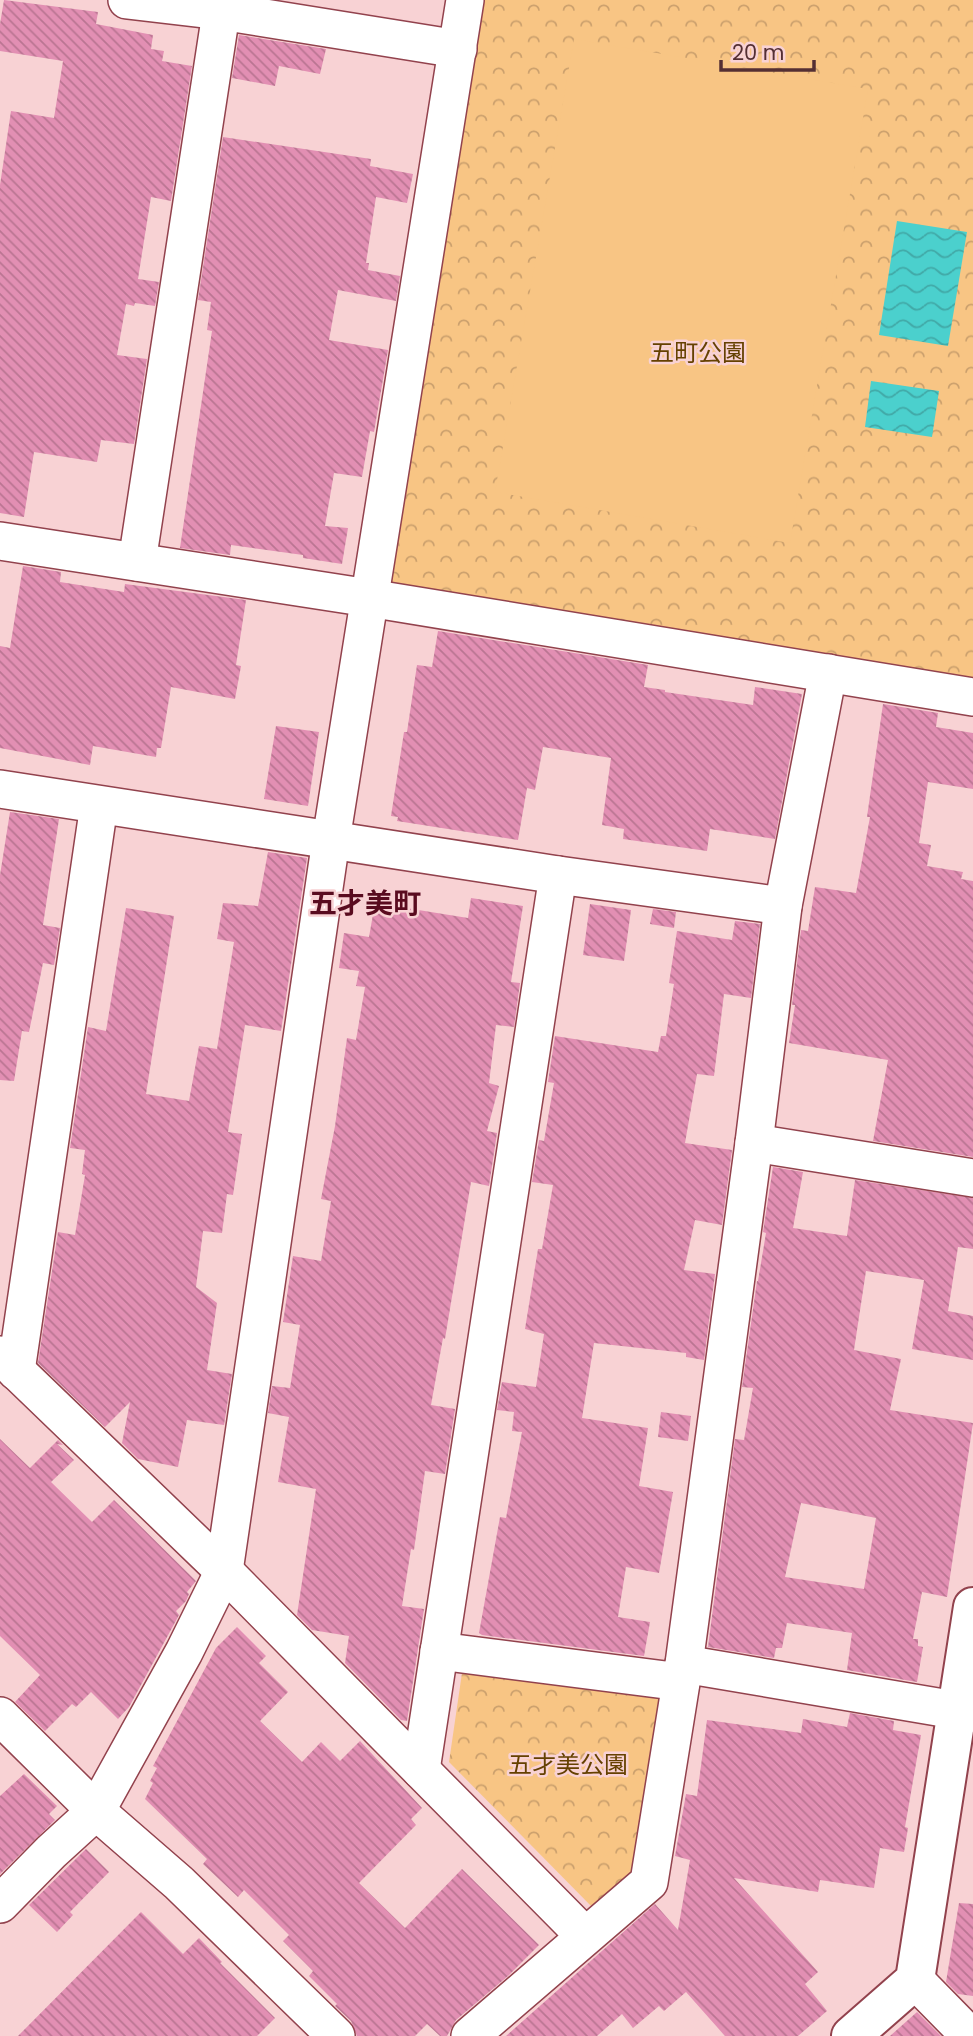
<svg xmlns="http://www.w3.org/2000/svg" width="973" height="2036" font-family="Poppins,'Noto Sans JP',sans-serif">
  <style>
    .park { fill: url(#park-crowns) }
    .garden { fill: #f8c584 }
    .water { fill: url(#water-waves) }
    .building { fill: url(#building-back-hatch); fill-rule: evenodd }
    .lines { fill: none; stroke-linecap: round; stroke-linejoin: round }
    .street-casing { stroke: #92424d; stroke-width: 40 }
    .secondary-casing { stroke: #92424d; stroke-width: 42 }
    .street { stroke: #fff; stroke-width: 37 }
    .secondary { stroke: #fff; stroke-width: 38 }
    .labels { text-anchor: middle; stroke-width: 5; stroke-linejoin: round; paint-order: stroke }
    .park-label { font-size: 24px; fill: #654101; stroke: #f8d2d4 }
    .quarter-label { font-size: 28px; font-weight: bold; fill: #590b1f; stroke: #f8d2d4 }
  </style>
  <defs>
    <pattern id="park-crowns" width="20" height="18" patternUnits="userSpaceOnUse" patternTransform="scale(1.75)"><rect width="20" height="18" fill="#f8c584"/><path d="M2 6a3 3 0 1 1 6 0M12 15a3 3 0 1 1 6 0" fill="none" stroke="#cba06d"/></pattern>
    <pattern id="water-waves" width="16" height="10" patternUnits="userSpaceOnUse" patternTransform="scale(1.75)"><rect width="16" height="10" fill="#4bd0cd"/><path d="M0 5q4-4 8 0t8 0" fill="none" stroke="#41a9a7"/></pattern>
    <pattern id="building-back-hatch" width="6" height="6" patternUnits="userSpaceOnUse" patternTransform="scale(1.75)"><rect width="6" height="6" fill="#e28fb3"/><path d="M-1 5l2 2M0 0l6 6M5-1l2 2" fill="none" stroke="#ba7592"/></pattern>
  </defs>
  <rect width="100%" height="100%" fill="#f8d2d4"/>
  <!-- park -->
  <g class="park">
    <path d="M473,0H973V679L384,581Z"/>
    <path d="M463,1666L663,1696L631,1874L594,1909L449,1762Z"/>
  </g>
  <!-- garden -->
  <path class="garden" d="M574,39L868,89L790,543L495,492Z"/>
  <!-- water -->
  <g class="water">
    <path d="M897,221L967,232L948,346L879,335Z"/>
    <path d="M871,381L939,391L932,437L865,427Z"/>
  </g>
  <!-- building -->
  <g class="building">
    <path d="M4,0L98,12L96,24L153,35L151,49L164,51L162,61L192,66L171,201L151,197L143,247L138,279L159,282L155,306L135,303L134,306L126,304L117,355L147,359L134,444L101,440L97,462L34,452L24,517L0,513V185L11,111L54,118L63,61L0,51V24Z"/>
    <path d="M239,35L326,49L320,74L279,66L275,86L232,78Z"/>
    <path d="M223,137L371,159L370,166L413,174L407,203L376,197L366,263H369L368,270L400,276L396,301L338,290L329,340L388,350L374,432L370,431L362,477L334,473L325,526L348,528L342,564L303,558V555L231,545L230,555L180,548L212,331L207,330L211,302L198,300Z"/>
    <path d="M23,566L61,572L60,582L124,592L125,584L246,600L236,665L241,666L235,699L171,687L161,748H157L156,757L93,746L90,765L0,748V646L10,648Z"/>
    <path d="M438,631L648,665L644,687L665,690V692L753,705L755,687L802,694L775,839L710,829L707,851L623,839L624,829L602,825L611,758L543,747L535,790L527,788L518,840L397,821L398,817L391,816L404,732H407L417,665L432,667Z"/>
    <path d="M883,704L938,713L936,727L973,733V789L928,782L919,843L931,845L927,866L963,872L961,879L973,881V1157L873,1141L888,1060L789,1043L795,1005H792L801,930L808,931L815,887L856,893L870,817H867Z"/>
    <path d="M276,726L319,732L308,806L264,799Z"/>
    <path d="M10,812L59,819L43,925L60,928L54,965L43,963L29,1032L22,1031L14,1081L0,1080V875Z"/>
    <path d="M268,852L307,858L281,1031L245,1025L228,1132L242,1134L233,1195L227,1194L222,1233L203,1231L196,1287L217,1303L207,1370L232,1374L224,1425L187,1420L178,1467L138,1459L122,1443L130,1402L105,1427L38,1363L58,1232L75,1235L85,1175L82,1174L85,1150L70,1148L88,1027L106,1031L126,908L174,916L146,1094L189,1101L199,1046L217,1049L234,942L217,939L223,903L258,906Z"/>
    <path d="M471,898L523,906L511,982L520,983L514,1027L496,1025L489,1083L499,1086L487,1131L497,1133L489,1186L471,1182L445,1339L443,1338L431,1405L455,1409L445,1474L425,1471L414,1550L411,1549L402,1606L424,1609L407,1721L401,1720L345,1663L349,1636L312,1630L297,1615L316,1489L278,1482L289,1417L268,1413L272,1386L290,1388L300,1325L283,1322L293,1256L321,1261L331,1201L321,1199L335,1126L347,1038L356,1040L365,987L356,986L359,971L339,968L344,933L369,937L375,903L468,918Z"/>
    <path d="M590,904L631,910L624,961L583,955Z"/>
    <path d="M653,909L676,912L674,928L650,924Z"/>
    <path d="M735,921L760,924L751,998L724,994L714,1076L697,1074L685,1143L732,1150L722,1225L695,1220L684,1270L715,1274L704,1360L686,1357V1353L594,1343L582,1418L648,1428L639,1486L673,1492L659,1573L626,1567L618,1617L650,1622L644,1656L482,1635L479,1633L500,1517L506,1518L522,1432L512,1431L514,1412L497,1410L502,1382L536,1387L544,1334L525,1329L538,1249H542L553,1185L532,1182L539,1140L544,1141L554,1083L548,1082L555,1036L658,1052L661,1036H666L674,984L669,983L677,931L732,940Z"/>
    <path d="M773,1167L803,1172L793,1228L847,1236L855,1180L973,1198V1249L958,1247L948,1311L973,1316V1360L912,1349L924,1280L866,1271L854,1350L901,1359L890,1410L973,1423L947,1597L922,1592L913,1639H918V1646L923,1647L917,1682L847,1670L852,1633L787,1623L782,1648H776L774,1658L708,1647L735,1439L744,1440L753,1388L742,1387L757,1281H758L766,1233L763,1232ZM801,1503L876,1518L864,1589L785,1577Z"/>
    <path d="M661,1412L691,1416L688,1441L658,1437Z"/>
    <path d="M0,1439L30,1468L58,1440L63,1445L57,1444L74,1460L51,1482L92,1522L114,1500L196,1581L187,1592L189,1594L186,1601L176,1611L179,1615L129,1707L118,1719L91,1692L76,1707L72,1704L45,1731L15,1702L40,1675L0,1636Z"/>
    <path d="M237,1627L266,1656L259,1663L288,1692L260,1721L302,1762L321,1742L340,1761L360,1741L422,1808L411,1819L416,1825L359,1883L405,1928L462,1869L539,1945L508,1976L456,2020L447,2036H440L427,2024L415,2036H357L351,2021L335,2006L337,2004L309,1976L313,1971L283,1941L289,1935L244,1890L238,1897L203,1864L207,1859L145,1799L153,1783L150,1781L157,1768L153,1766L216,1648Z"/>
    <path d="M850,1713L894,1721L893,1730L921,1735L905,1827L908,1828L904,1852L880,1848L874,1888L820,1880L818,1892L734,1878L818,1972L805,1984L827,2011L798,2036H725L686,1992L664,2011L659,2006L633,2028L622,2014L597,2036H506L655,1904L678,1930L690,1860L675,1856L686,1794L697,1796L707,1720L801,1733L803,1719L847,1727Z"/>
    <path d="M24,1774L57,1806L49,1814L55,1820L0,1874V1796Z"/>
    <path d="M86,1849L109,1872L70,1912L73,1915L57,1932L29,1905Z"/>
    <path d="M959,1903L973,1904V1996L958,1994L946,1982Z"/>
    <path d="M141,1912L183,1954L199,1938L222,1962L220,1963L275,2018L257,2036H18Z"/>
    <path d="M917,2012L941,2036H890Z"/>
  </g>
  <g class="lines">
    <defs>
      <g id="street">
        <path d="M127,0L221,11L458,49"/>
        <path d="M0,541L369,598L973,697"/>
        <path d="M137,562L223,0"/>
        <path d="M0,789L558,875L783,906"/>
        <path d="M754,1143L973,1178"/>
        <path d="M0,1355L224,1571L585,1936"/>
        <path d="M16,1371L99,805"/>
        <path d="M439,1651L681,1682"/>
        <path d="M684,1664L973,1713"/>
        <path d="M0,1716L96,1811L179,1883L336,2036"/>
        <path d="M421,1770L558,875"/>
        <path d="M0,1904L51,1852L96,1811L184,1652L224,1571L331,840L465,0"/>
        <path d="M915,1980L970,2036"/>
        <path d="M470,2036L649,1882L684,1664L754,1143L783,906L828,673"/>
      </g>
      <path id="secondary" d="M851,2036L915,1980L973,1607"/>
    </defs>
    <!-- street casing -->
    <use href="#street" class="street-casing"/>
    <!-- secondary casing -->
    <use href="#secondary" class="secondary-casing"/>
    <!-- street -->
    <use href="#street" class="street"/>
    <!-- secondary -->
    <use href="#secondary" class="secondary"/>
  </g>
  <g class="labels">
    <!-- park labels -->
    <g class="park-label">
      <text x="698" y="361">五町公園</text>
      <text x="568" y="1773">五才美公園</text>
    </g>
    <!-- quarter labels -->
    <g class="quarter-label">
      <text x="365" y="913">五才美町</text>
    </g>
  </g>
  <!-- scale -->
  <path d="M721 60v10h93v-10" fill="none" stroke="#542f33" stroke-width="3.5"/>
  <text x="732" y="60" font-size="21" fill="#542f33" stroke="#f8d2d4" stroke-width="5" paint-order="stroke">20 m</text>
</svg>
